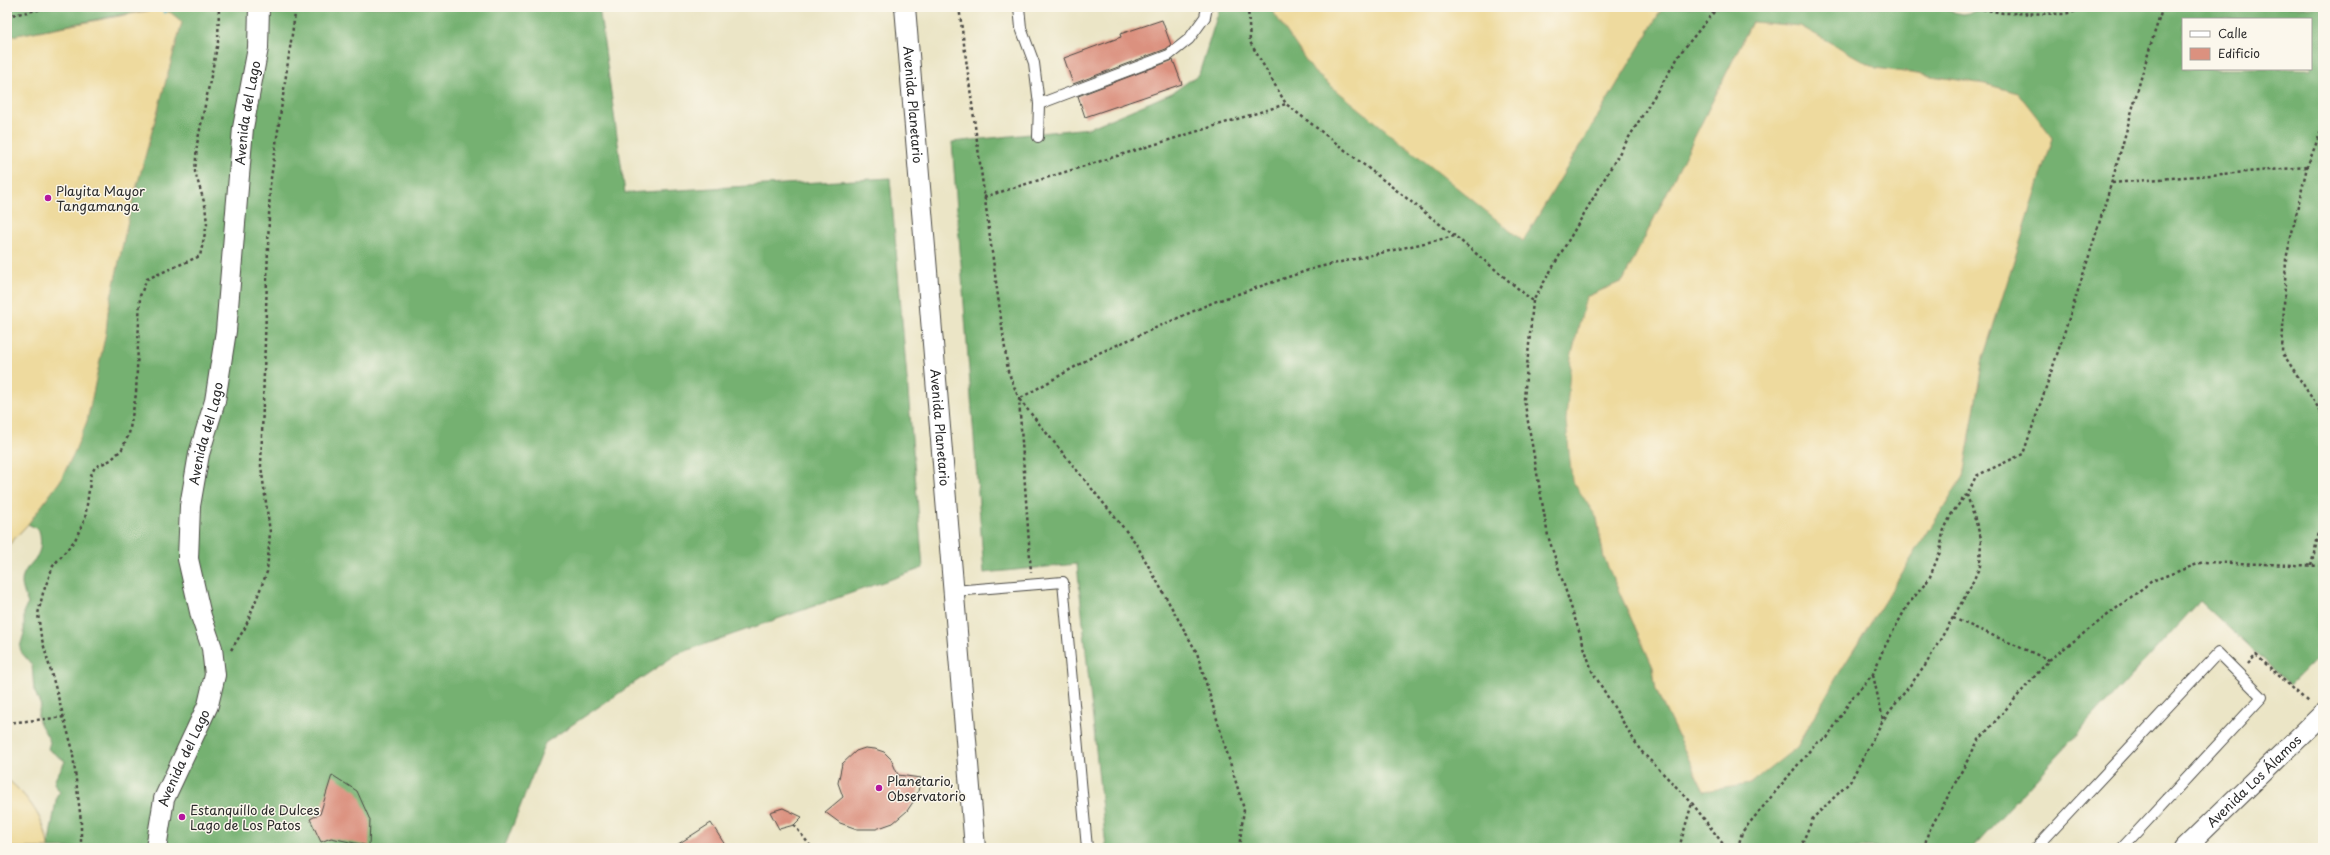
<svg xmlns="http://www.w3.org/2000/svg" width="2330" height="855" font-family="'Playpen Sans',sans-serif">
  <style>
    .forest { fill: #74b171; stroke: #506e4e; fill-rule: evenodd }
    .sand { fill: #eeda9e; stroke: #8c8264 }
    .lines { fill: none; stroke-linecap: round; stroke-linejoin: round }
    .stream { stroke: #42afbf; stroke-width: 5 }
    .building { fill: #db917f }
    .service-casing { stroke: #484742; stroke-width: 12 }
    .minor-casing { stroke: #484742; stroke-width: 22 }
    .path { stroke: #484742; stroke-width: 2.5; stroke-dasharray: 3 3; stroke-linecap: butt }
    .service { stroke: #fff; stroke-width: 10 }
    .minor { stroke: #fff; stroke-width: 20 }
    .poi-dot { fill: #b5179e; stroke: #fbf7ec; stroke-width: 1.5 }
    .labels { text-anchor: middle; stroke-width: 3; stroke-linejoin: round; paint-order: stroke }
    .street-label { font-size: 13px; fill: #2b2b2b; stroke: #fbf7ec }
    .poi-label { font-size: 13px; fill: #2b2b2b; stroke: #fbf7ec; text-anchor: start }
  </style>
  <rect width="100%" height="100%" fill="#fbf7ec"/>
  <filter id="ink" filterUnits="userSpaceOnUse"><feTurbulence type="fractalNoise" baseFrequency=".025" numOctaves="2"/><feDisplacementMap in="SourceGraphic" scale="8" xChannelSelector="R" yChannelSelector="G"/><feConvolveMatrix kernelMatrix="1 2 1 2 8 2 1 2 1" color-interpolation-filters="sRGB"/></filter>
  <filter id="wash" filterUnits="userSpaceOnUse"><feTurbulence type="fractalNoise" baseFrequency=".012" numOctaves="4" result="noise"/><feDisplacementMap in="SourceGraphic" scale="16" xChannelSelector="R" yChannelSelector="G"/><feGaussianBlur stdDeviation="0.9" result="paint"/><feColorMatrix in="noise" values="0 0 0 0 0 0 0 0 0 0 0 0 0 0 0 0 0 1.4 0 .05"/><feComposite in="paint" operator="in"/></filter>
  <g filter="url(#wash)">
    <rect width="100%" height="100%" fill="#ebe5c6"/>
    <!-- forest -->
    <g class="forest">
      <path d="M7,7H599L625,193L890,178L923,568L677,654L545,743L504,848H48L57,795L60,792L54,783C56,774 62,770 65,761L48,749L50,742C45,729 32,719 41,706L34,690L32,665L21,652L20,647L24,633V610L28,604C26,598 22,588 22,583C22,561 47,564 39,530L28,524L60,481L74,453L87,421L106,332L108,311L130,211L182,22L175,16L156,8L7,37Z"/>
      <path d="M1220,7H1274V13L1523,241L1663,7H1934L1962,14L2004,7H2323V652L2290,685L2200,601L1972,848H1106L1077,564L984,573L952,142L1089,128L1172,93L1199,74ZM2183,19H2311V69H2183ZM1752,22L1800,26L1876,68L1985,84L2018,93L2053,138L1983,358L1963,476L1836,678L1797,747L1704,791L1656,690L1653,667L1604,558L1597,518L1586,297L1623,281Z"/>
    </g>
    <!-- sand -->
    <g class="sand">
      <path d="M1275,7H1663L1523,241L1314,72L1274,13Z"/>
      <path d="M158,9L171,13L182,22L130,211L108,311L106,332L87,421L74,453L60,481L28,524L7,547V37Z"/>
      <path d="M1752,22L1800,26L1876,68L1985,84L2018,93L2053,138L1983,358L1963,476L1836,678L1797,747L1750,784L1704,791L1656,690L1653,667L1604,558L1597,518L1572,480L1566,421L1571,358L1586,297L1623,281Z"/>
      <path d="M7,779C27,795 47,821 48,848H7Z"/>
    </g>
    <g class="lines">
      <!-- stream -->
      <path class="stream" d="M165,11L166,7"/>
    </g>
    <g id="blocks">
      <!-- building -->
      <g class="building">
        <path d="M1162,20L1171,45L1166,49L1073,84L1064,58L1121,37L1120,34Z"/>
        <path d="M1173,60L1182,84L1085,117L1078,96Z"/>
        <path d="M865,748L875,749L884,752L891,759L898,775L921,778L917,796L907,811L893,823L876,829H857L840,823L825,812L843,797L838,783L842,764L856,751Z"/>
        <path d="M332,775L357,791L370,820L369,846L331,838L321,842L310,819L320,814Z"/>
        <path d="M783,808L802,817L794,825L779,829L770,812Z"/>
        <path d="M711,823L727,848H672Z"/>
      </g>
    </g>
  </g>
  <g filter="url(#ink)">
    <use href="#blocks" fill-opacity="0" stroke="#484742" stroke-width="1"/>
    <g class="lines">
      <defs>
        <g id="service">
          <path d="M1019,7L1021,28L1034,63L1039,104L1038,137"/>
          <path d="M1039,104L1169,55L1189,39L1205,17L1207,7"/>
          <path d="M954,591L1063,582L1087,848"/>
          <path d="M2036,848L2218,653L2262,697L2122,848"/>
        </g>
        <g id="minor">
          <path id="s1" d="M905,7L975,848"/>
          <path id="s2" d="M156,848L164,799L208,705L215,675L212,648L201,616L188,559L190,506L199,454L215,401L226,331L243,128L258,48L259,7"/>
          <path id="s3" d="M2185,848L2323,714"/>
        </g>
      </defs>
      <!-- service casing -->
      <use href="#service" class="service-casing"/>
      <!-- minor casing -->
      <use href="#minor" class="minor-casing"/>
      <!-- path -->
      <g class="path">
        <path d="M959,7L1008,371L1019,399L1031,572"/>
        <path d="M1248,7L1250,42L1286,104L1455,236"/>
        <path d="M1971,7L2003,13L2064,14L2096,7"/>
        <path d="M7,16L53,7"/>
        <path d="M2323,126L2307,167L2286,259L2282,352L2323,415"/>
        <path d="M2112,183L2307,167"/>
        <path d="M984,197L1286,104"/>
        <path d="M1533,301L1524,399L1548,536L1592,671L1640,750L1692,803L1726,848"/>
        <path d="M2311,566L2323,516"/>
        <path d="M1953,618L2049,660"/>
        <path d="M231,650L245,628L267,572L270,532L261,466L270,185L296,7"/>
        <path d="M2248,664L2256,655L2308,702"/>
        <path d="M1873,675L1883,720"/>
        <path d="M7,723L65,717"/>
        <path d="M794,825L812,848"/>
        <path d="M81,848V821L72,747L41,636L38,614L43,593L53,566L75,540L85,519L91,475L95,467L111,460L122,449L129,434L136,394L140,296L147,279L200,256L207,224L205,205L195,172L197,144L218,42L219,7"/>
        <path d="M1239,848L1244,809L1197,653L1135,542L1019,399L1099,353L1214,302L1315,268L1455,236L1533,301L1623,147L1682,51L1718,7"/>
        <path d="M1679,848L1692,803"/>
        <path d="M1738,848L1742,832L1816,743L1827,738L1852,698L1873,674L1883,650L1907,606L1929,579L1940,552L1943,532L1952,513L1966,495"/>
        <path d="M1800,848L1813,818L1850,782L1883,720L1925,666L1970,588L1980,566L1981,538L1967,495L1976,476L2023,454C2054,365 2084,275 2111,184C2129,125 2143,65 2163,7"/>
        <path d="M1924,848L1928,833L1978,741L2049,660L2152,581L2203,562L2323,566"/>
      </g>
      <!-- service -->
      <use href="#service" class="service"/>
      <!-- minor -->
      <use href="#minor" class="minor"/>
    </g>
  </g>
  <!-- markers -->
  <g class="poi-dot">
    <circle cx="48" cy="198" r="4"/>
    <circle cx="879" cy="788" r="4"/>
    <circle cx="182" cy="817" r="4"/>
  </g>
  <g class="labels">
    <!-- street labels -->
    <g class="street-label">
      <text dy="5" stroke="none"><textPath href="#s1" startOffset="98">Avenida Planetario</textPath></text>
      <text dy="5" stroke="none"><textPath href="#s2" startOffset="755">Avenida del Lago</textPath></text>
      <text dy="5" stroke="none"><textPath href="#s1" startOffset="422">Avenida Planetario</textPath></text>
      <text dy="5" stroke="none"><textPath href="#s2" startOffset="431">Avenida del Lago</textPath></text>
      <text dy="5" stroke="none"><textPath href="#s2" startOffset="95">Avenida del Lago</textPath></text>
      <text dy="5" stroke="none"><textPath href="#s3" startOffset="96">Avenida Los Álamos</textPath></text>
    </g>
    <!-- poi labels -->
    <g class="poi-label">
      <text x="56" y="196">Playita Mayor<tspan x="56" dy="15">Tangamanga</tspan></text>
      <text x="887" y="786">Planetario,<tspan x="887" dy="15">Observatorio</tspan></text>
      <text x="190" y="815">Estanquillo de Dulces<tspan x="190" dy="15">Lago de Los Patos</tspan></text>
    </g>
  </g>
  <!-- margin -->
  <rect width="2330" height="855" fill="none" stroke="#fbf7ec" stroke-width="24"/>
  <!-- legend -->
  <rect x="2182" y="18" width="130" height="52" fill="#fbf7ec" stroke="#a8a59f"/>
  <rect x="2190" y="31" width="20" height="6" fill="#ffffff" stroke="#a8a59f"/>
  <text x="2218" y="38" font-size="12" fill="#2b2b2b">Calle</text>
  <rect x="2190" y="48" width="20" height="12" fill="#db917f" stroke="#a8a59f"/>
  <text x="2218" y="58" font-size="12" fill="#2b2b2b">Edificio</text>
</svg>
